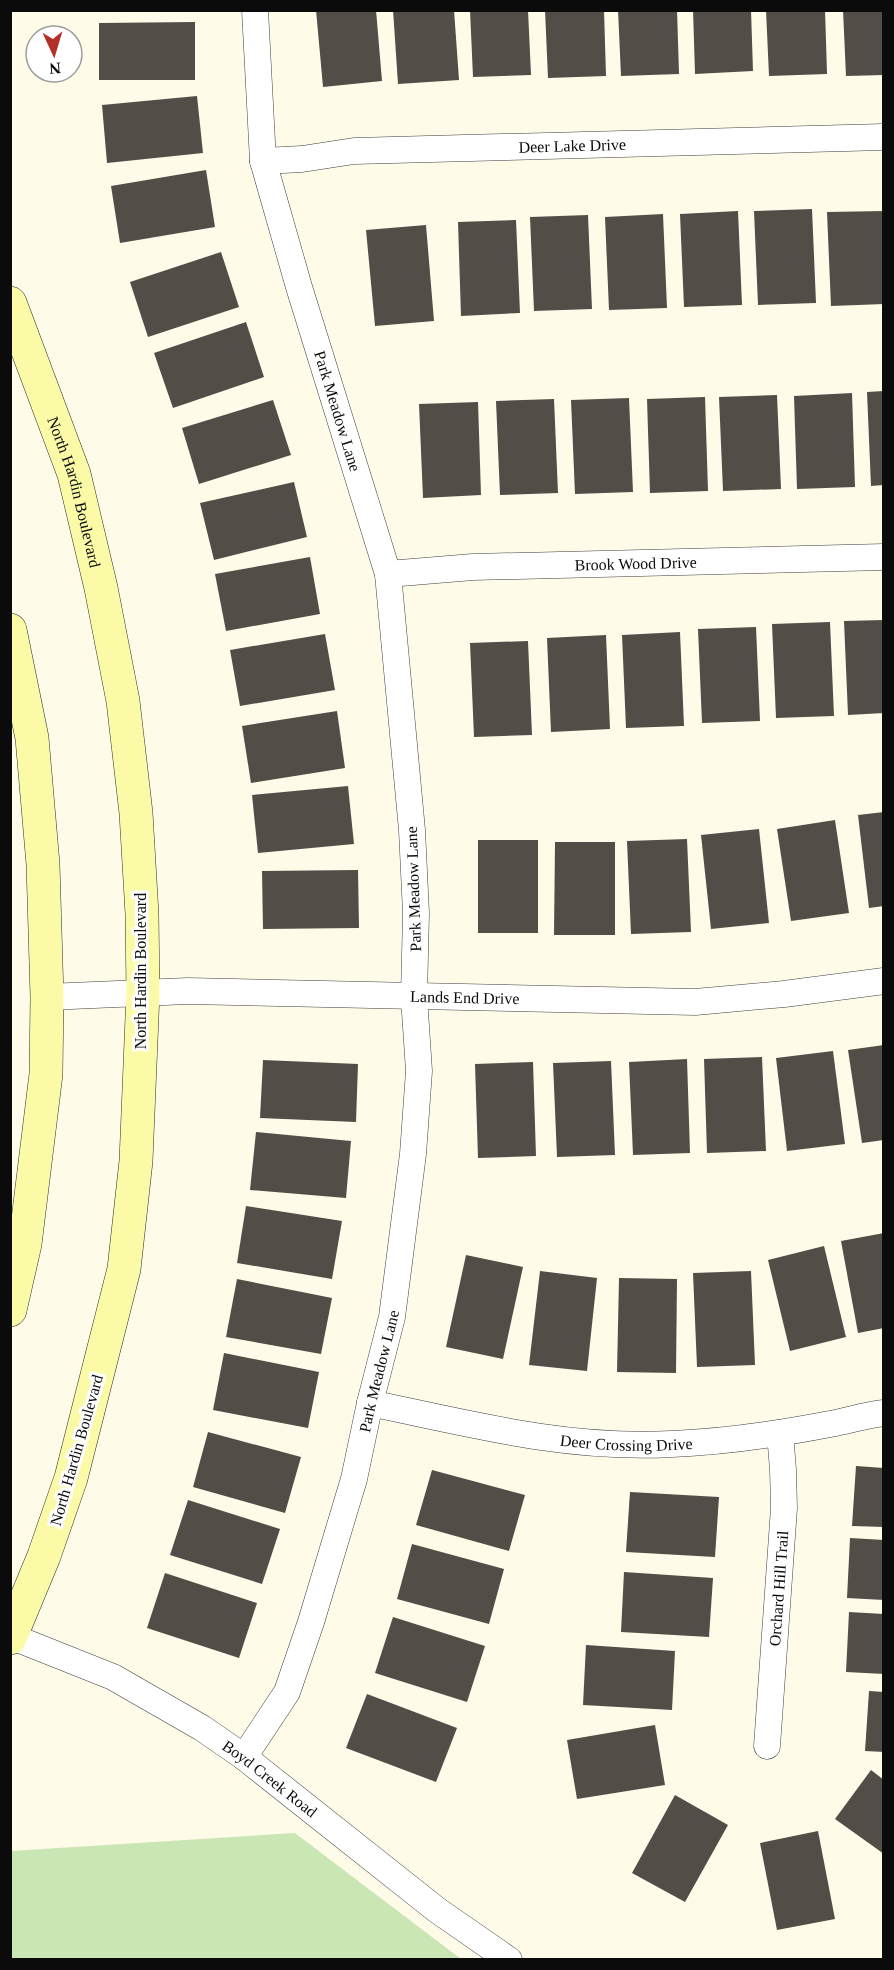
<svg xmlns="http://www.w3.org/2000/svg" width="894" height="1970" font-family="Georgia,serif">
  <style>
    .green { fill: #cae6b5 }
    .building { fill: #534d48 }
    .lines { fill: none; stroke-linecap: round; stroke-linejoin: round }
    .minor-casing { stroke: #3e3e3e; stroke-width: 27 }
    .secondary-casing { stroke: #2d2d2d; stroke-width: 34 }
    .minor { stroke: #fff; stroke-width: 26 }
    .secondary { stroke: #fbfaa7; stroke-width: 33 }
    .labels { text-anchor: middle; stroke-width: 6; stroke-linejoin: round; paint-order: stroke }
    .street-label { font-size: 16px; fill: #0b0b0b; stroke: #fff }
  </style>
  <rect width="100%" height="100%" fill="#fefce9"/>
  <!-- green -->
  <path class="green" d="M295,1833L461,1959H11V1851Z"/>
  <!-- building -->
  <g class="building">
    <path d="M316,10H376L382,81L323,87Z"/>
    <path d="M393,10H454L459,80L398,84Z"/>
    <path d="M470,10H528L531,75L473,77Z"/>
    <path d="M545,10H604L606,76L548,78Z"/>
    <path d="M618,10H677L679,74L621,76Z"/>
    <path d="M693,10H751L753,71L695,74Z"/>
    <path d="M766,10H825L827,74L769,76Z"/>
    <path d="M843,10H884V75L846,76Z"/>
    <path d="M195,22V80H99V23Z"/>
    <path d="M197,96L203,153L107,163L102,105Z"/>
    <path d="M206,170L215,227L120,243L111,186Z"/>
    <path d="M812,209L816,303L758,305L754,211Z"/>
    <path d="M738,211L742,305L684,307L680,214Z"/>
    <path d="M884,211V304L831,306L827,212Z"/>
    <path d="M663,214L667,308L609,310L605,217Z"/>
    <path d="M588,215L592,309L534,311L530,217Z"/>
    <path d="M516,220L520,313L461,316L458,222Z"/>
    <path d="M426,225L434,321L375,326L366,230Z"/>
    <path d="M221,252L239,307L148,337L130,282Z"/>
    <path d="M246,322L264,377L173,408L154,353Z"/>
    <path d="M884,391V485L871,486L867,392Z"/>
    <path d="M852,393L855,487L797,489L794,396Z"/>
    <path d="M777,395L781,489L723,491L719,397Z"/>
    <path d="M705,397L708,491L650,493L647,399Z"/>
    <path d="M629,398L633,492L575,494L571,400Z"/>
    <path d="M554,399L558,493L500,495L496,401Z"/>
    <path d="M273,400L291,455L199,484L182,428Z"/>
    <path d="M478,402L481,495L423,498L419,404Z"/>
    <path d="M294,482L307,537L214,560L200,503Z"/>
    <path d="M310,557L320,614L226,631L215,574Z"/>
    <path d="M884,620V713L848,715L844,621Z"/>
    <path d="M830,622L834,716L776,718L772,624Z"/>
    <path d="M756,627L760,721L702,723L698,629Z"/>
    <path d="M680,632L684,726L626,728L622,635Z"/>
    <path d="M325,634L335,690L240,706L230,650Z"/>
    <path d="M606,635L610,729L551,732L547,638Z"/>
    <path d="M528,641L532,735L474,737L470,643Z"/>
    <path d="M337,711L345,768L251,783L242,726Z"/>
    <path d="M348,786L354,844L258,853L252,795Z"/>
    <path d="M884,812V906L869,908L858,815Z"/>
    <path d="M835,820L849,913L791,921L777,829Z"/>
    <path d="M759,829L769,923L711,929L701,835Z"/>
    <path d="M687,839L691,932L631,934L627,841Z"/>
    <rect x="478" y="840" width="60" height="93"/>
    <path d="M555,842H615V935H554Z"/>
    <path d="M358,870L359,928L263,929L262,871Z"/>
    <path d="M884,1045V1140L862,1143L848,1050Z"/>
    <path d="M833,1051L845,1144L787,1151L776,1058Z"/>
    <path d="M762,1057L766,1151L707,1153L704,1059Z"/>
    <path d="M687,1059L690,1153L633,1155L629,1062Z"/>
    <path d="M263,1060L358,1064L356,1122L260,1118Z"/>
    <path d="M611,1061L615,1155L557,1157L553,1063Z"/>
    <path d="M533,1062L536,1156L478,1158L475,1064Z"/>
    <path d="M256,1132L351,1141L346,1198L250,1190Z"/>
    <path d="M246,1206L342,1221L332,1279L237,1263Z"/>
    <path d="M884,1233V1328L858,1333L841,1241Z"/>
    <path d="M824,1246L846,1337L790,1351L768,1260Z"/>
    <path d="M466,1255L523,1267L503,1359L446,1347Z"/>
    <path d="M540,1271L597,1278L587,1371L529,1365Z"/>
    <path d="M751,1271L755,1365L697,1367L693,1273Z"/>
    <path d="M619,1278L677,1279L676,1373L617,1372Z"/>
    <path d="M237,1279L332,1298L321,1354L226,1337Z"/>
    <path d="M224,1353L319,1372L308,1428L213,1410Z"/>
    <path d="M208,1432L301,1457L285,1513L193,1487Z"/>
    <path d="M856,1466L884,1468V1527L852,1526Z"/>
    <path d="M432,1470L525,1495L509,1551L416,1525Z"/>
    <path d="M630,1492L719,1497L715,1557L626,1552Z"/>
    <path d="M188,1500L280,1529L262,1584L170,1555Z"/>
    <path d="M850,1538L884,1540V1600L847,1598Z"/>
    <path d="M412,1544L504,1569L489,1624L397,1599Z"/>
    <path d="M624,1572L713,1578L709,1637L621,1632Z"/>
    <path d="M165,1573L257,1603L239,1658L147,1628Z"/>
    <path d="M849,1612L884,1614V1674L846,1672Z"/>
    <path d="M393,1617L485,1646L467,1702L375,1673Z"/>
    <path d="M586,1645L675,1651L672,1710L583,1705Z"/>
    <path d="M869,1691L884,1692V1752L865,1751Z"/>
    <path d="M367,1694L457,1728L436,1782L346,1748Z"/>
    <path d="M655,1725L665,1785L577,1799L567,1740Z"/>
    <path d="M871,1770L884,1780V1854L835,1819Z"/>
    <path d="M675,1795L728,1825L685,1902L632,1873Z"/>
    <path d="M818,1831L835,1919L777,1930L760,1843Z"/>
  </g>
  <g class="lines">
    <defs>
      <g id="minor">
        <path id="s1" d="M263,161L302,159L354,151L884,137"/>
        <path id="s2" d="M388,574L473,567L884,557"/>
        <path id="s3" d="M47,997L188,991L695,1002L784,994L884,981"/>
        <path id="s4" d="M370,1403C470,1424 569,1450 672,1444C725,1442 778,1434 830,1424C848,1421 865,1415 884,1413"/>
        <path id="s5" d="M10,1636L113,1677L202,1728L244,1757L437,1910L509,1960"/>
        <path id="s6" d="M767,1746L784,1508L783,1470L780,1433"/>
        <path id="s7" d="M244,1757L287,1692L311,1622L354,1479L370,1403L392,1317L413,1154L419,1071L414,997L416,913L412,830L388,574L299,287L263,161L255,10"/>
      </g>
      <g id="secondary">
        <path id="s8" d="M10,303L74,474L101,588L123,701L136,813L142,914L143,993L136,1161L124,1269L71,1478L44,1556L10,1638"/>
        <path d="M10,630L32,738L43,864L47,997L46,1074L25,1244L10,1310"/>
      </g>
    </defs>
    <!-- minor casing -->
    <use href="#minor" class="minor-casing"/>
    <!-- secondary casing -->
    <use href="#secondary" class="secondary-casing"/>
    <!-- minor -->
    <use href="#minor" class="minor"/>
    <!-- secondary -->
    <use href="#secondary" class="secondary"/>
  </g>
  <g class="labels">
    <!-- street labels -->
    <g class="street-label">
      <text dy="6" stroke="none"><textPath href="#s1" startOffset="310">Deer Lake Drive</textPath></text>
      <text transform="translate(338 411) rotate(73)" y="6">Park Meadow Lane</text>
      <text dy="6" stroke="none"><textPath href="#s8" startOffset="200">North Hardin Boulevard</textPath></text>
      <text dy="6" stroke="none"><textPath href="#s2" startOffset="248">Brook Wood Drive</textPath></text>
      <text transform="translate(413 889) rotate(-92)" y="6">Park Meadow Lane</text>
      <text transform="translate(140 971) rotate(-90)" y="6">North Hardin Boulevard</text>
      <text dy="6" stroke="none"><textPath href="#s3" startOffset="418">Lands End Drive</textPath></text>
      <text dy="6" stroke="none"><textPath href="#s7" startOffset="412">Park Meadow Lane</textPath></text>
      <text dy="6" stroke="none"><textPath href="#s4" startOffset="260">Deer Crossing Drive</textPath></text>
      <text transform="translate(76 1450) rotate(-74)" y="6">North Hardin Boulevard</text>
      <text dy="6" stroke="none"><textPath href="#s6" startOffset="158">Orchard Hill Trail</textPath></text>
      <text dy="6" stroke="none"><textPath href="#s5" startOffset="298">Boyd Creek Road</textPath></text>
    </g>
  </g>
  <!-- border -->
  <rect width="894" height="1970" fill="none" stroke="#0b0b0b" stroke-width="24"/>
  <!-- north arrow -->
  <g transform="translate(54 54) rotate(176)"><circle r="28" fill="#ffffff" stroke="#9d9d9d" stroke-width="1.5"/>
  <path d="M0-4.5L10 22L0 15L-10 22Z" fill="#b3302a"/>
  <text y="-9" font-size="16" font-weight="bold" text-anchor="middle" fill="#0b0b0b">N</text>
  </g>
</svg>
